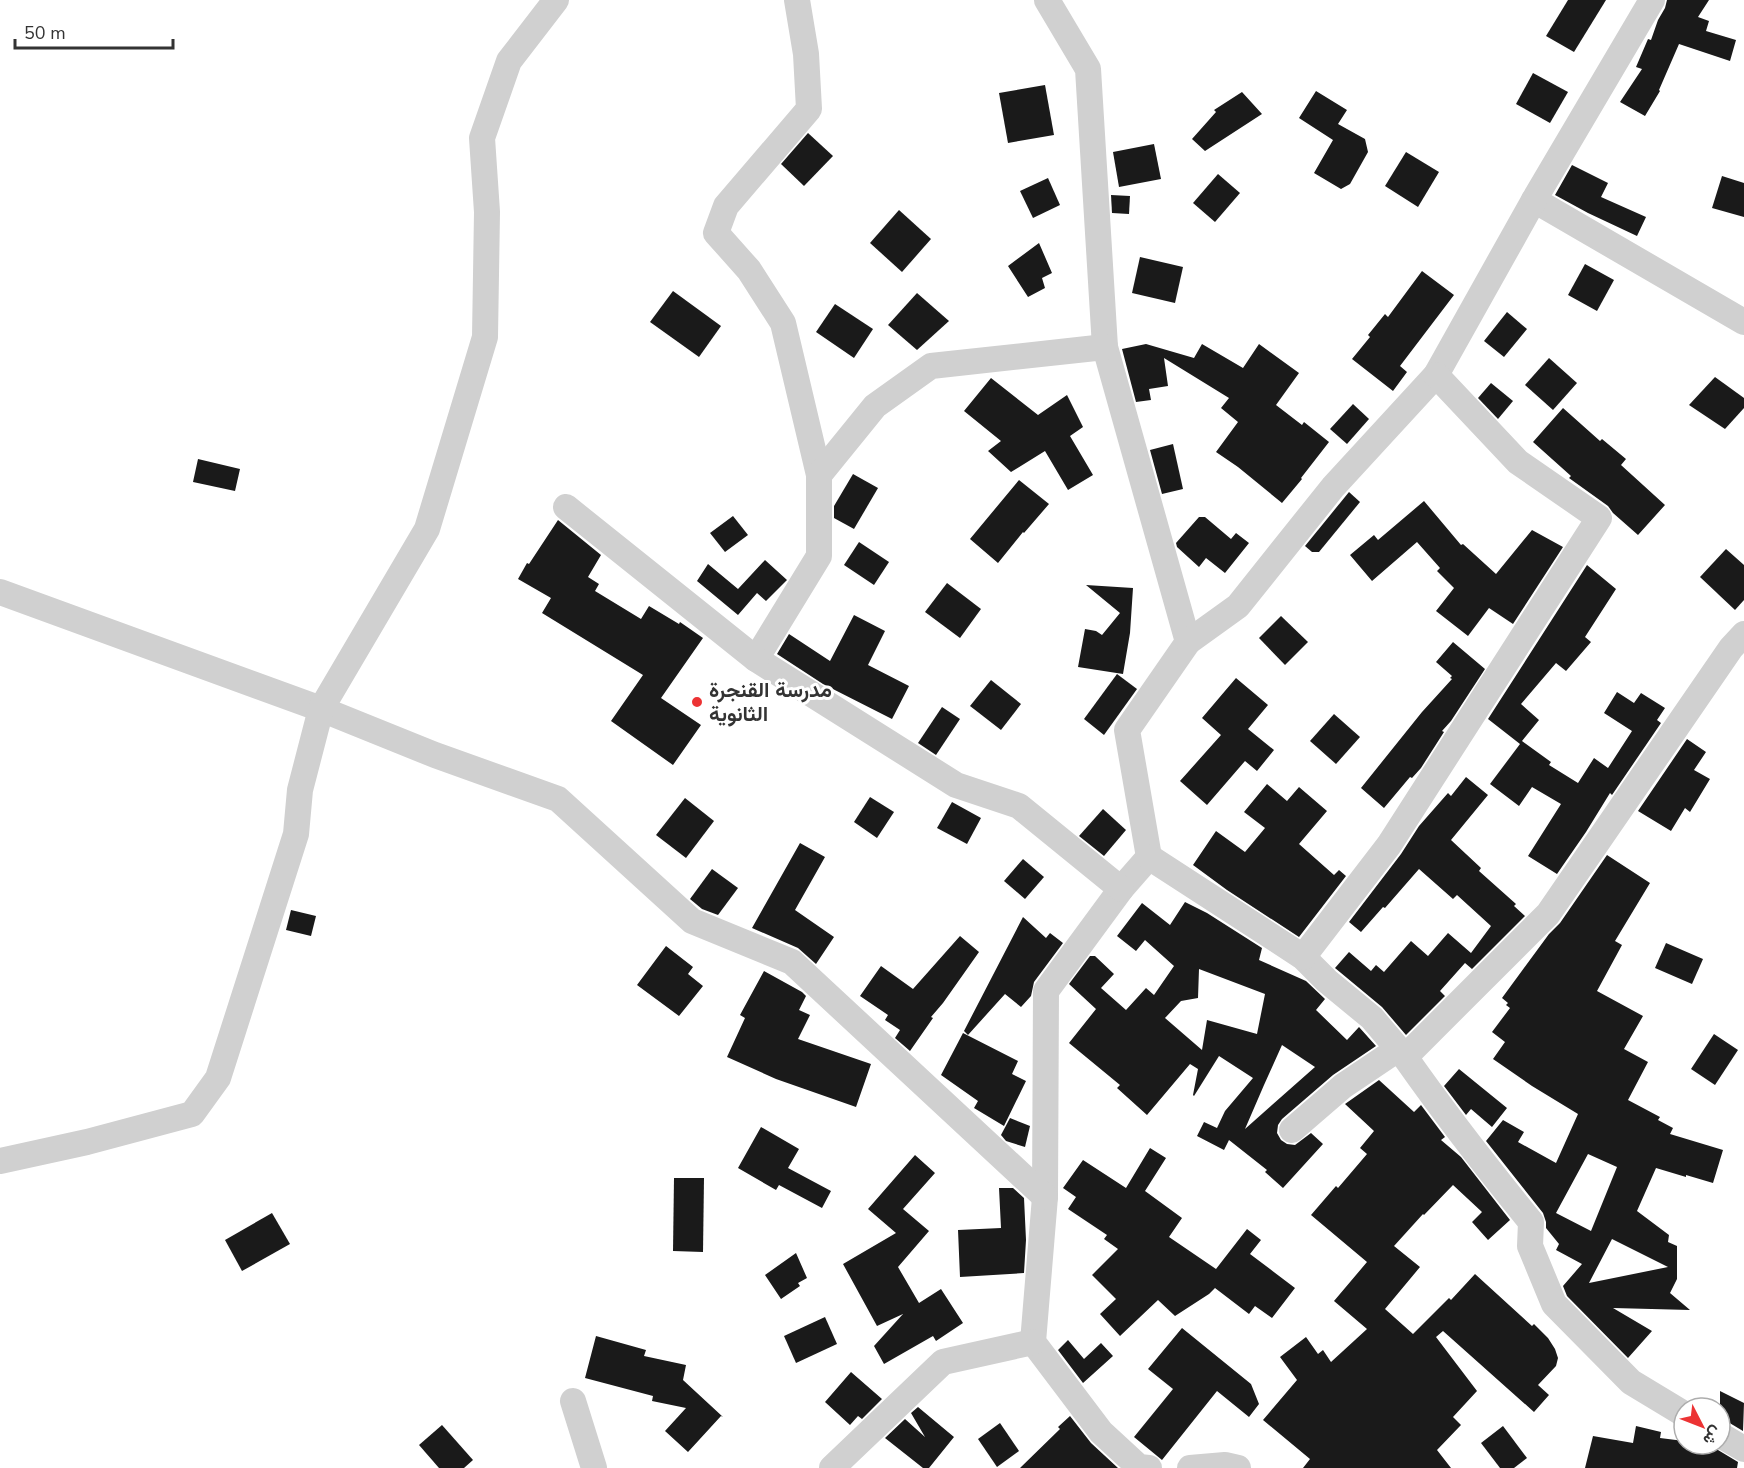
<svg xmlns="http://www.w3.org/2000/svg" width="1744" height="1468" font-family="'Nunito Sans',Vazirmatn,sans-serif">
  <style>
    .building { fill: #1a1a1a; fill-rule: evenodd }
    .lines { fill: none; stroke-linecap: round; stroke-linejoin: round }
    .minor { stroke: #d0d0d0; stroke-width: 26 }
    .poi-dot { fill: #ec3334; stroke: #fff; stroke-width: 2 }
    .labels { text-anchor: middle; stroke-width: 6; stroke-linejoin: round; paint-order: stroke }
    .poi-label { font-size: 21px; font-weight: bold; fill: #333; stroke: #fff; text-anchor: start }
  </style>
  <rect width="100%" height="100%" fill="#fff"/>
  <!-- building -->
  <g class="building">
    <path d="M1568,0H1606L1574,52L1546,36Z"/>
    <path d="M1667,0H1709L1698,17L1709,21L1706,31L1736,40L1730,61L1679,44L1659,90L1660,91L1645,116L1620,102L1642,69L1636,67L1648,39L1651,40L1658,20L1665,8Z"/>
    <path d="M1533,73L1568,92L1550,123L1516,104Z"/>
    <path d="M1045,85L1054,135L1008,143L999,93Z"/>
    <path d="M1316,91L1347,110L1338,124L1365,139L1368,152L1350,184L1341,189L1314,173L1333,140L1299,118Z"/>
    <path d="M1242,92L1262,114L1205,151L1192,139L1216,112L1214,110Z"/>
    <path d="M808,133L833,156L804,186L781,164Z"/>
    <path d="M1154,144L1161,179L1119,187L1113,152Z"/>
    <path d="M1406,152L1439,172L1418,207L1385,186Z"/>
    <path d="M1572,165L1608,183L1601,197L1646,217L1637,236L1588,213L1555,195Z"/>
    <path d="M1218,174L1240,193L1215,222L1193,203Z"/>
    <path d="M1722,176L1744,183V217L1712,208Z"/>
    <path d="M1048,178L1060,205L1033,218L1020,191Z"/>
    <path d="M1111,195L1130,196L1129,214L1112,213Z"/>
    <path d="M899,210L931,239L902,272L870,243Z"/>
    <path d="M1039,243L1052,273L1042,278L1045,288L1028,297L1008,266Z"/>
    <path d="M1140,257L1183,267L1175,303L1132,293Z"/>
    <path d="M1585,264L1614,280L1597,311L1568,295Z"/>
    <path d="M1422,271L1454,295L1400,366L1407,372L1393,391L1352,359L1370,337L1368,335L1385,314L1388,317Z"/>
    <path d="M673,291L721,326L699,357L650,322Z"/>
    <path d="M917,293L949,321L917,350L888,325Z"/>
    <path d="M835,304L873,329L854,358L816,332Z"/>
    <path d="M1507,312L1527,329L1504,357L1484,341Z"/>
    <path d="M1146,344L1194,358L1202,344L1243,368L1259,344L1299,373L1276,405L1302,425L1304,422L1329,442L1301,478L1302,479L1282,503L1238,467L1216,452L1238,422L1221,408L1229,398L1164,358L1168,386L1149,389L1151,400L1136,402L1122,349Z"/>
    <path d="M1549,358L1577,383L1553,410L1525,385Z"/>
    <path d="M1715,377L1744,398V408L1725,429L1689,405Z"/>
    <path d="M991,378L1038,415L1067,395L1083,427L1070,436L1093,475L1068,490L1045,451L1011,472L988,451L1001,441L964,411Z"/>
    <path d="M1491,383L1513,401L1498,419L1478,398Z"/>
    <path d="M1353,404L1369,419L1347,444L1330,429Z"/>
    <path d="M1563,408L1600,441L1602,439L1626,459L1621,465L1665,505L1638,535L1613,513L1608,506L1569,478L1571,476L1533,442Z"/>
    <path d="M1173,444L1183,489L1162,494L1150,450Z"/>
    <path d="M198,459L240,469L235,491L193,482Z"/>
    <path d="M853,474L878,488L854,529L834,518V506Z"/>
    <path d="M1019,480L1049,504L1024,533L1023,532L998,563L970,539Z"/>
    <path d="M1349,492L1360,502L1319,552H1312L1305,546Z"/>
    <path d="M1424,501L1461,545L1463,544L1496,574L1532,530L1563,547L1513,624L1489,608L1468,636L1436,611L1454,588L1437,571L1440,568L1417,542L1372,581L1350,555L1374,535L1378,540Z"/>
    <path d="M733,516L748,535L725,552L710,533Z"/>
    <path d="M1199,517H1205L1231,539L1236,533L1249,543L1225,573L1206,558L1199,567L1177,547L1176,543Z"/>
    <path d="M558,520L601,555L588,577L599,584L595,591L641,619L649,606L679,624L680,622L703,638L661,698L701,725L673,765L611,721L643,675L542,613L551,598L518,579L527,563L529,564Z"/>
    <path d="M859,542L889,562L874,585L844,565Z"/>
    <path d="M1726,549L1744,565V600L1735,610L1700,577Z"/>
    <path d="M765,560L787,580L766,601L757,593L738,615L697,581L708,564L738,589Z"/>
    <path d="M1587,565L1616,589L1585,637L1591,642L1566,671L1556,663L1521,704L1539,720L1522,741L1551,762L1549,765L1578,783L1594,758L1608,768L1632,731L1604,713L1617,692L1634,703L1641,693L1665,708L1657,720L1661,723L1612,795L1610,793L1586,832L1557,874L1528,856L1561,804L1532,787L1519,806L1490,784L1520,744L1488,719Z"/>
    <path d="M947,583L981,609L960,638L925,612Z"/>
    <path d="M1086,585L1133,588L1130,633L1123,674L1078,667L1085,629L1096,631L1102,635L1120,613Z"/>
    <path d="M854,615L885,631L868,665L909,686L892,719L823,684L777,654L789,634L830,661Z"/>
    <path d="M1281,616L1308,642L1285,665L1259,638Z"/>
    <path d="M1453,642L1485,669L1451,721L1442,731L1444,732L1421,768L1412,778L1410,777L1384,808L1361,788L1422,712L1452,679L1450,678L1452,676L1436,662Z"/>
    <path d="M1117,674L1137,689L1104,735L1084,719Z"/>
    <path d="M1236,678L1268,705L1248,729L1274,750L1257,771L1245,761L1207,805L1180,781L1221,735L1202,718Z"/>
    <path d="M991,680L1021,704L1001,730L970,706Z"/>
    <path d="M942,707L960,719L936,755L918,743Z"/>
    <path d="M1334,714L1360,737L1336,764L1310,741Z"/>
    <path d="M1687,739L1706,752L1694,770L1710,779L1690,812L1685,808L1671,831L1638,811Z"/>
    <path d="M1466,777L1488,795L1451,840L1481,868L1479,871L1516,904L1514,906L1525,916L1472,969L1465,963L1440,991L1445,996L1406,1035L1382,1007L1335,968L1349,952L1371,971L1376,965L1384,972L1411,941L1428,956L1448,933L1471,953L1491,926L1457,895L1453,899L1419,869L1385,908L1383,907L1361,932L1349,922L1401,854L1419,826L1448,793L1451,796Z"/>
    <path d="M1267,784L1287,801L1299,787L1327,811L1299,844L1334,875L1339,870L1346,876L1299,937L1227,890L1193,865L1216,831L1245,852L1265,828L1244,812Z"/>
    <path d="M870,797L894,812L877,838L854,822Z"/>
    <path d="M685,798L714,821L686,858L656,835Z"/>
    <path d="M952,802L981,818L967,844L937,828Z"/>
    <path d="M1103,809L1126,830L1104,856L1079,836Z"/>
    <path d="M800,843L825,857L795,910L834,937L816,964L798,948L752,928Z"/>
    <path d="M1607,855L1650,883L1615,941L1622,945L1597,991L1643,1016L1624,1049L1648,1062L1628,1100L1660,1117L1658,1120L1673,1128L1670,1134L1723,1150L1713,1183L1686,1175V1177L1656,1168L1637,1211L1669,1235L1668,1242L1677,1246V1279L1670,1293L1690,1310L1613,1308L1652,1331L1628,1358L1567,1296L1563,1286L1582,1264L1556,1250L1559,1244L1546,1228V1222L1543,1213L1486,1141L1503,1120L1524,1132L1518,1142L1556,1163L1578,1114L1532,1086L1493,1059L1505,1042L1492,1032L1510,1008L1506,1005L1508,1003L1502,998L1549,934L1560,923ZM1588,1154L1617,1167L1591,1231L1556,1213ZM1612,1239L1668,1267L1589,1283Z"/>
    <path d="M1023,859L1044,877L1025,899L1004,881Z"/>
    <path d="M712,869L738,888L718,915L702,909L690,899Z"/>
    <path d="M1185,902L1207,913L1262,948L1259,960L1306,981L1325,999L1316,1010L1347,1040L1359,1027L1376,1046L1333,1075L1282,1119L1278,1125L1277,1133L1281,1140L1287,1144L1295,1145L1311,1133L1323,1144L1283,1188L1265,1172L1267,1170L1229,1140L1224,1150L1197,1136L1204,1122L1217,1128L1225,1111L1253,1078L1219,1056L1194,1096L1193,1095L1198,1069L1190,1064L1147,1115L1117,1088L1120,1085L1069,1043L1096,1009L1069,984L1090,956H1095L1114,974L1101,988L1126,1010L1146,988L1154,995L1174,966L1145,940L1136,951L1117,936L1142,903L1170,925ZM1199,969L1265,994L1257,1034L1207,1020L1202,1050L1165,1018L1181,1001L1198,998ZM1282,1045L1315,1067L1245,1129L1264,1085Z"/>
    <path d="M291,910L316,916L311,936L286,930Z"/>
    <path d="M1023,917L1046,938L1050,933L1063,943L1034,982L1031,996L1021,1007L1005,994L968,1035L964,1031Z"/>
    <path d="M960,936L979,952L943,1003L931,1017L933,1018L910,1051L895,1038L900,1030L885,1020L888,1015L860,996L881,966L913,989Z"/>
    <path d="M1666,943L1703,959L1692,984L1655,968Z"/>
    <path d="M666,946L693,967L688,974L703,986L679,1016L637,985Z"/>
    <path d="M764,971L802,992L806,996L799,1010L810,1015L798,1039L871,1064L856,1107L776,1079L727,1057L745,1018L740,1015Z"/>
    <path d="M963,1033L1018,1061L1012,1074L1026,1081L1004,1126L974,1108L978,1101L941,1075Z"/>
    <path d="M1714,1034L1738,1050L1715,1085L1691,1069Z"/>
    <path d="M1459,1069L1507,1108L1492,1127L1471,1109L1466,1115L1444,1086Z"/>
    <path d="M1379,1080L1414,1112L1421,1105L1445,1137L1441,1140L1461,1157L1510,1220L1488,1240L1472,1222L1482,1212L1453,1185L1424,1215L1423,1214L1394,1246L1420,1267L1385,1309L1413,1334L1449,1298L1451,1300L1475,1274L1532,1326L1534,1324L1548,1338L1555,1349L1558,1358L1556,1366L1538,1385L1549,1395L1534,1412L1443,1331L1436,1337L1477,1391L1453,1417L1461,1425L1437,1450L1451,1468H1303L1310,1459L1263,1420L1297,1380L1280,1357L1306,1337L1318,1354L1323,1350L1331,1362L1367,1329L1334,1301L1367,1262L1311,1215L1336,1186L1338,1188L1367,1154L1360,1148L1374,1131L1345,1104Z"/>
    <path d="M1010,1118L1030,1126L1025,1147L1006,1141L1001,1135Z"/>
    <path d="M761,1127L799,1149L788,1168L831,1191L822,1208L779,1185L776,1190L738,1168Z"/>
    <path d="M1150,1148L1166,1158L1145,1191L1182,1218L1169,1237L1216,1269L1247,1229L1261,1240L1250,1254L1295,1288L1272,1318L1255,1306L1249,1314L1215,1288L1209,1294L1175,1316L1158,1300L1120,1336L1100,1314L1116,1299L1092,1275L1118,1249L1104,1239L1107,1235L1068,1209L1076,1197L1063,1188L1083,1160L1126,1188Z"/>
    <path d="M915,1155L935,1173L903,1209L929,1231L898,1267L919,1303L941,1289L963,1323L936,1341L933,1336L884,1364L874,1346L903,1314L877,1326L843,1264L896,1233L868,1209Z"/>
    <path d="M674,1178H704L703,1252L673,1251Z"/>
    <path d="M999,1188H1013L1024,1198L1026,1240L1024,1273L960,1277L958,1230L1001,1228Z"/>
    <path d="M272,1213L290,1244L242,1271L225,1240Z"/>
    <path d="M796,1253L807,1278L798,1283L800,1286L781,1299L765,1275Z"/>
    <path d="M825,1317L837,1344L796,1363L784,1336Z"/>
    <path d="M1182,1328L1251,1384L1259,1404L1249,1417L1217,1391L1162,1460L1134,1437L1173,1389L1148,1369Z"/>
    <path d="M596,1336L646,1350L644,1356L686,1365L683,1380L723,1417L721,1416L688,1452L665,1431L686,1408L652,1401L653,1396L585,1378Z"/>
    <path d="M1068,1340L1084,1359L1101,1343L1113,1356L1083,1383L1058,1350Z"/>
    <path d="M851,1372L882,1399L862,1419L858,1416L850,1425L825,1402Z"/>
    <path d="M1720,1391L1744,1403L1743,1431L1728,1422L1720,1420Z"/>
    <path d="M918,1407L954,1437L929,1468H923L885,1438L905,1419L925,1437L911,1413Z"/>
    <path d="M1070,1416L1091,1443L1118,1468H1020L1060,1429L1058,1427Z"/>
    <path d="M1000,1423L1019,1451L997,1467L978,1439Z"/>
    <path d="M442,1425L473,1460L464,1468H439L419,1445Z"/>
    <path d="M1503,1426L1527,1458L1514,1468H1500L1481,1443Z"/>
    <path d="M1636,1426L1661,1432L1660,1438L1684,1441V1444H1708L1738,1462L1737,1468H1585L1593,1436L1633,1443Z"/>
  </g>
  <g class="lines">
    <!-- minor -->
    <g class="minor">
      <path d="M797,0L806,54L809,109L726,206L716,233L749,270L783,323L819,475"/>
      <path d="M1047,0L1088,69L1105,347L1188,642L1127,730L1149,857L1121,889L1046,991L1045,1197L1033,1342L1101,1432L1139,1467L1149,1468"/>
      <path d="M1534,200L1744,322"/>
      <path d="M1105,347L931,366L875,406L819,475V556L756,659L956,785L1019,806L1121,889"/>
      <path d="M566,507L756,659"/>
      <path d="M0,592L321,709L435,755L558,799L692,921L792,962L1045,1197"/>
      <path d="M1188,642L1238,606L1333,487L1436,375L1534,200L1652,0"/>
      <path d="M1149,857L1303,957L1327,981L1372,1018L1405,1057"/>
      <path d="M1303,957L1389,845L1599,518L1518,462L1436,375"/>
      <path d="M1292,1130L1343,1086L1398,1049"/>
      <path d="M0,1161L87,1142L192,1114L218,1078L296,834L300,790L321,709L427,529L485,337L487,212L482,138L509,61L556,0"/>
      <path d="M573,1401L594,1468"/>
      <path d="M1684,1414L1631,1382L1554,1304L1530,1246L1531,1222C1487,1168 1445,1114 1405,1057L1548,914L1731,648L1744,634"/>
      <path d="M1720,1435L1744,1449"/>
      <path d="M832,1468L943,1362L1033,1342"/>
      <path d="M1190,1468L1225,1465L1238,1468"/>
    </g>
  </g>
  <!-- markers -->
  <circle class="poi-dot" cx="697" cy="702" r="6"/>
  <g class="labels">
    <!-- poi labels -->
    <g class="poi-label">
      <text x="709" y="697">مدرسة القنجرة<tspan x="709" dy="24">الثانوية</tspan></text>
    </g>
  </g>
  <!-- north arrow -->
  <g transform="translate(1702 1426) rotate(132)"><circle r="28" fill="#ffffff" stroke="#adadad" stroke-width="1.5"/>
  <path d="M0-4.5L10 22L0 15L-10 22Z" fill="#ec3334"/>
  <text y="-9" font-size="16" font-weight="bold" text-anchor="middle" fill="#333333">ش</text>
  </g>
  <!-- scale -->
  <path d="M15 39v9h158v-9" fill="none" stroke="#333333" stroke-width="3"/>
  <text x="24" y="39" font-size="18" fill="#333333" stroke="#ffffff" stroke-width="4.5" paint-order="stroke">50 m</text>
</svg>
